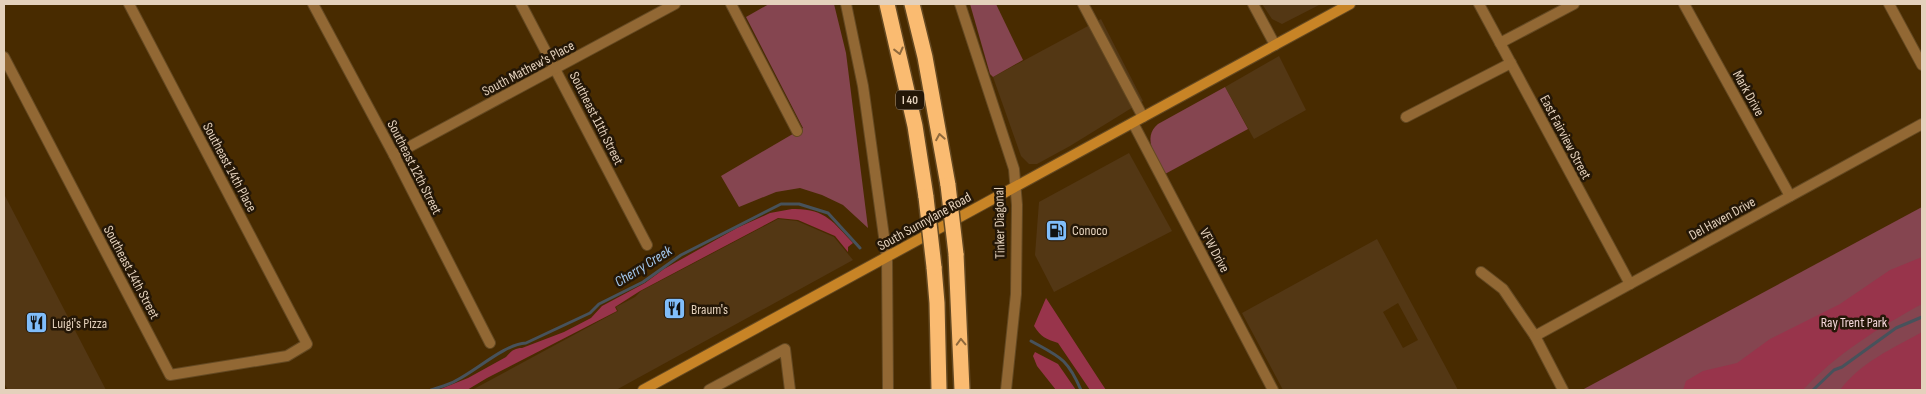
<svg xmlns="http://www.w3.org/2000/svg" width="1926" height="394" font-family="'Sofia Sans Condensed',sans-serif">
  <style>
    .built { fill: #533714; fill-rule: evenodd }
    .green { fill: #854550 }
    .forest { fill: #98344b }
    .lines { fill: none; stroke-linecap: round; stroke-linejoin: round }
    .stream { stroke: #47525b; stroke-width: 3 }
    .minor-casing { stroke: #644922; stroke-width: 12 }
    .tertiary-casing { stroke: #644922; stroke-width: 12 }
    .secondary-casing { stroke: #644922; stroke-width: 12 }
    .motorway-casing { stroke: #644922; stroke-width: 18 }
    .minor { stroke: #926834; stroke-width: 10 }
    .tertiary { stroke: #926834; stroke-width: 10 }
    .secondary { stroke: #c88426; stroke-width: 10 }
    .motorway { stroke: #fabb71; stroke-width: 15 }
    .motorway-bridge-casing { stroke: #644922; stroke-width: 18; stroke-linecap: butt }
    .motorway-bridge { stroke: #fabb71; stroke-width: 15 }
    .oneway { stroke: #8f693c }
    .labels { text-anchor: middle; stroke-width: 5; stroke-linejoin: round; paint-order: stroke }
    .shield { fill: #241707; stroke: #aa9986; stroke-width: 1 }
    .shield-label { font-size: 12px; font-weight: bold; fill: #e4d1bc }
    .street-label { font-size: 14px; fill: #e4d1bc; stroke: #241707 }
    .poi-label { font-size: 14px; fill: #e4d1bc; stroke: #241707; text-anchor: start }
    .park-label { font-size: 14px; fill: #f4d7da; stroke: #241707 }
    .water-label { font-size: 15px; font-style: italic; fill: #a3c7ec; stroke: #241707 }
  </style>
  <rect width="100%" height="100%" fill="#482b00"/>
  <!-- built -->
  <g class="built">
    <path d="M1262,4H1321L1282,24L1272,19Z"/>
    <path d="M1101,19L1143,101L1070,146L1037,164H1029L1021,156L993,77Z"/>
    <path d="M1279,56L1306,110L1254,139L1225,87Z"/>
    <path d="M1129,153L1172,231L1054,292L1035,255L1039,202Z"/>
    <path d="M4,194L106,390H8L4,383Z"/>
    <path d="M778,219L797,221L834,237L853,260L616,390H472L618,311L616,307L635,297L641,291Z"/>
    <path d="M1377,239L1458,390H1283L1242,313ZM1398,303L1418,340L1403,348L1383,312Z"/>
  </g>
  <!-- green -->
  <g class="green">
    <path d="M769,4H834L846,53L868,228L843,205L822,195L800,188L776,192L739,207L721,176L803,128L746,17Z"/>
    <path d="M970,4H996L1023,60L993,77L990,74Z"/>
    <path d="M1225,87L1248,129L1165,174C1157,158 1141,138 1158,124Z"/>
    <path d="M1922,207V390H1582Z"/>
  </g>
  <!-- forest -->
  <g class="forest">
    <path d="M792,209C825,208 833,222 853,243L848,247V252L835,236L798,220L778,218L640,291L615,307L617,311L487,378L467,390H438L468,378L506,357C511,351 515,348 522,348L564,332L591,318L602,306L645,283L664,269L737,228L770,213Z"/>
    <path d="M1922,257V304C1880,327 1836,354 1803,390H1683L1686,381L1703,371L1737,363L1770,339L1840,304L1890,270Z"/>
    <path d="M1046,298L1100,381L1106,390H1090L1058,343C1046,339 1041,337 1034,326Z"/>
    <path d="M1922,332V390H1840C1861,362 1892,349 1922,332Z"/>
    <path d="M1035,352L1058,364L1076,390H1056L1037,366L1033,356Z"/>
  </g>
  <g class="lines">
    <!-- stream -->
    <g class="stream">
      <path d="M1031,341C1060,357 1067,358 1081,390"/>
      <path d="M431,390C440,387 449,385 457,380C477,370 505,344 526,343L590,313L599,304L643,282L681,255L781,204H799L828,213L860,248"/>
      <path d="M1813,390L1834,370L1842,367L1896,328L1922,317"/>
    </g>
    <defs>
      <g id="minor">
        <path d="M313,4L394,155L490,343"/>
        <path d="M521,4L647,245"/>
        <path d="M731,4L797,131"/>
        <path d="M1083,4L1143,117"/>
        <path d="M1253,4L1275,45"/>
        <path d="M1479,4L1630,284"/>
        <path d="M1684,4L1790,196"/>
        <path d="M1889,4L1922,65"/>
        <path d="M1500,43L1574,4"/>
        <path d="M4,57L170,375L287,356L307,344L129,4"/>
        <path d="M1406,117L1511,63"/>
        <path d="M1133,123L1273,390"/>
        <path d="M1481,272L1503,289L1535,336L1563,390"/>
        <path d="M1535,336L1922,124"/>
        <path d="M709,390L785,349L790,390"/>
      </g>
      <g id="tertiary">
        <path d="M846,4L863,86L887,258L888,390"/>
        <path d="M960,4L1014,169L1017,205L1016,294L1006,390"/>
        <path d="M394,155L675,4"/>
      </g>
      <path id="secondary" d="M643,390L1350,4"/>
      <g id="motorway">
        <path d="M887,4L915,126L926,197"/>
        <path d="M912,4L925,57L948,185"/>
        <path d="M956,254L962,390"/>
        <path d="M934,267L937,303L939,390"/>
      </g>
    </defs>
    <!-- minor casing -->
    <use href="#minor" class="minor-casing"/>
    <!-- tertiary casing -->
    <use href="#tertiary" class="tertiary-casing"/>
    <!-- secondary casing -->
    <use href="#secondary" class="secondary-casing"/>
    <!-- motorway casing -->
    <use href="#motorway" class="motorway-casing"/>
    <!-- minor -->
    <use href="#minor" class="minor"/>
    <!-- tertiary -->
    <use href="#tertiary" class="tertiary"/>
    <!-- secondary -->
    <use href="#secondary" class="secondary"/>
    <!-- motorway -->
    <use href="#motorway" class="motorway"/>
    <defs>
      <g id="motorway-bridge">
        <path d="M948,185L956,254"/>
        <path d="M926,197L934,267"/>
      </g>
    </defs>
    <!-- motorway-bridge casing -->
    <use href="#motorway-bridge" class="motorway-bridge-casing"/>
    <!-- motorway-bridge -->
    <use href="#motorway-bridge" class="motorway-bridge"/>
  </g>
  <!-- one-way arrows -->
  <defs><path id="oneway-chevron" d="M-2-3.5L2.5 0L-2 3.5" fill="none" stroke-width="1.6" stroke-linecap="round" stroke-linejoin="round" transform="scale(1.25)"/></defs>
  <g class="oneway">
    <use href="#oneway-chevron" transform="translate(899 51) rotate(76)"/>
    <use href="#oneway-chevron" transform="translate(940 137) rotate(-100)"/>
    <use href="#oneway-chevron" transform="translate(961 342) rotate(-92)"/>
  </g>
  <!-- icons -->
  <defs>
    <symbol id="fuel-square" viewBox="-11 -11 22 22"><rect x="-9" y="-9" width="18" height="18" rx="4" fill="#80bdfa" stroke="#241707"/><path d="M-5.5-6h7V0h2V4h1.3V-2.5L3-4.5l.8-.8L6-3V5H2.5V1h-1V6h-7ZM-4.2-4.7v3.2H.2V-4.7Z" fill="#111"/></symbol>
    <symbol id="restaurant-square" viewBox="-11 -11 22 22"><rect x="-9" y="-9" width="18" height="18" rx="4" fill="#80bdfa" stroke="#241707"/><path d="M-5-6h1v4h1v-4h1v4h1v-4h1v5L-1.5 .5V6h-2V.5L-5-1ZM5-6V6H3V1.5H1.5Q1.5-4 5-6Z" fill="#111"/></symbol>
  </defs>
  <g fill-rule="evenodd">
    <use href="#fuel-square" x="1044" y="218" width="25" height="25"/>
    <use href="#restaurant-square" x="662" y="296" width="25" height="25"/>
    <use href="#restaurant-square" x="24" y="310" width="25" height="25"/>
  </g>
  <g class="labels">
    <!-- shield labels -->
    <rect class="shield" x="896" y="90.5" width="28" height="19" rx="4"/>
    <g class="shield-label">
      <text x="910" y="104">I 40</text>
    </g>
    <!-- street labels -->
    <g class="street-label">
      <text transform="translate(528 68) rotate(-28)" y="5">South Mathew's Place</text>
      <text transform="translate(1749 93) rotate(61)" y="5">Mark Drive</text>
      <text transform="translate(597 118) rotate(63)" y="5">Southeast 11th Street</text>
      <text transform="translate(1566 137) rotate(62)" y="5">East Fairview Street</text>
      <text transform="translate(230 167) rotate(62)" y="5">Southeast 14th Place</text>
      <text transform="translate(415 167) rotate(63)" y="5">Southeast 12th Street</text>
      <text transform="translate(1722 218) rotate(-29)" y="5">Del Haven Drive</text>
      <text transform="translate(924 221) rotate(-29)" y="5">South Sunnylane Road</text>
      <text transform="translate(999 223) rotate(-91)" y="5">Tinker Diagonal</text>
      <text transform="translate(1215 250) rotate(62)" y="5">VFW Drive</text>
      <text transform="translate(132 272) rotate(62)" y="5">Southeast 14th Street</text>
    </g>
    <!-- poi labels -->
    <g class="poi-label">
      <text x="1072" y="235">Conoco</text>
      <text x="691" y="314">Braum's</text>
      <text x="52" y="328">Luigi's Pizza</text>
    </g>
    <!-- park labels -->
    <g class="park-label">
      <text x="1854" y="327">Ray Trent Park</text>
    </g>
    <!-- water labels -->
    <g class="water-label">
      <text transform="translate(643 266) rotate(-32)" y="5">Cherry Creek</text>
    </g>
  </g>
  <!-- border -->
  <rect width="1926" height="394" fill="none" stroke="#e4d1bc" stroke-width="10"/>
</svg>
